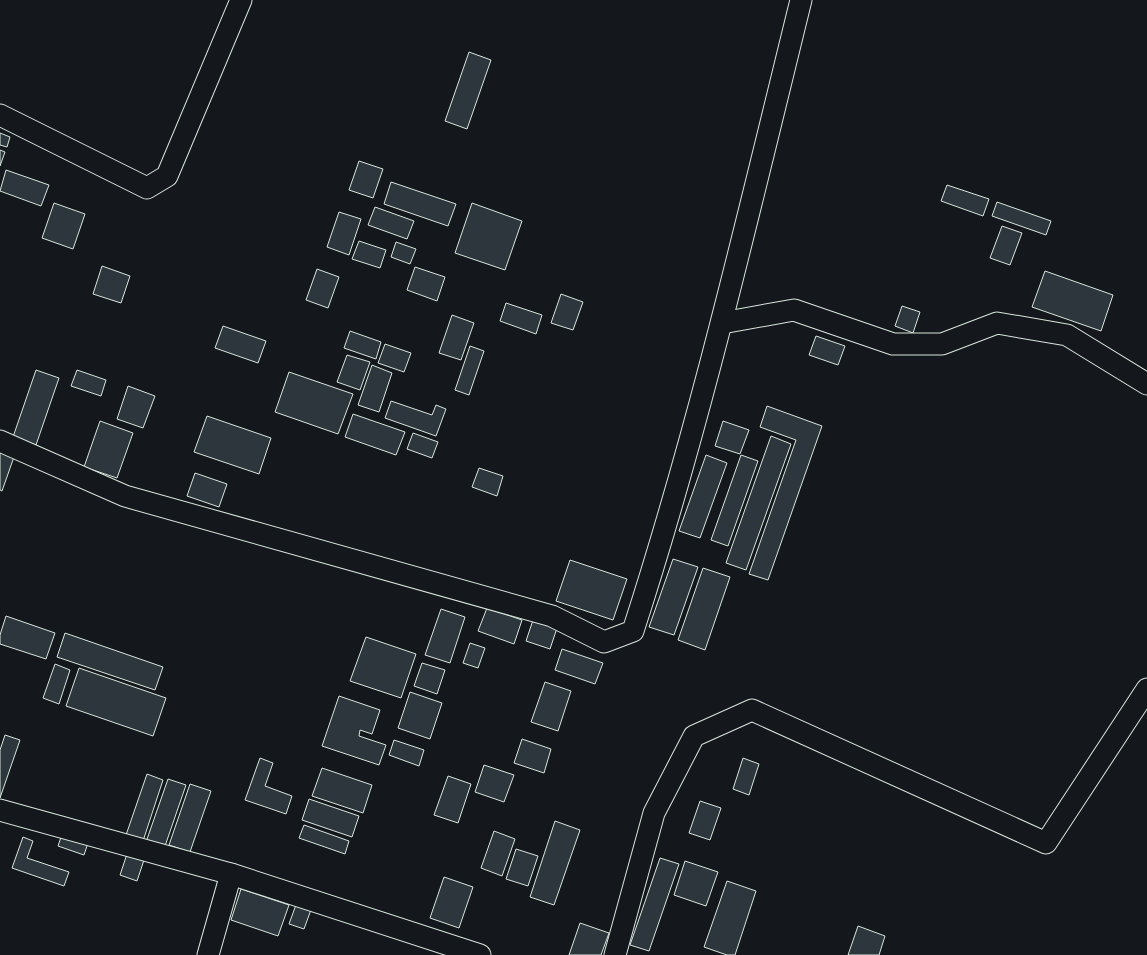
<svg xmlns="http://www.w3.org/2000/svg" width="1147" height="955" font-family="'Space Grotesk',sans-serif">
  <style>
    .building { fill: #2c363c; stroke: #d8e6dc }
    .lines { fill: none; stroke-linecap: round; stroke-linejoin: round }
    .minor-casing { stroke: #d8e6dc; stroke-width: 23 }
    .minor { stroke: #14181c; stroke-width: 21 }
  </style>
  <rect width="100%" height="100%" fill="#14181c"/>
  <!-- building -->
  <g class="building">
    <path d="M469,52L491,60L467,129L445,121Z"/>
    <path d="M0,133L10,137L7,147L0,145Z"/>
    <path d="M0,150L5,152L0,166Z"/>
    <path d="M359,161L383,169L373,198L349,190Z"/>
    <path d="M6,170L49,185L41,206L0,191Z"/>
    <path d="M391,182L456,204L448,226L384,204Z"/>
    <path d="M947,185L989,199L983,216L941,201Z"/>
    <path d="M997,202L1051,221L1046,235L992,216Z"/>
    <path d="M54,203L85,214L73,249L42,238Z"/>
    <path d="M472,203L522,221L505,270L455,253Z"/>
    <path d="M375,207L414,221L407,239L368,225Z"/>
    <path d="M339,212L361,219L349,255L327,247Z"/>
    <path d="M1002,226L1022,233L1010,265L990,258Z"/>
    <path d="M359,241L386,250L380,268L352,259Z"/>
    <path d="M396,242L416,249L410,264L391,257Z"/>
    <path d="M102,266L130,276L121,303L93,294Z"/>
    <path d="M415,267L445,277L437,301L407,290Z"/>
    <path d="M317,269L339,277L328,308L306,300Z"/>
    <path d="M1045,271L1113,295L1101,331L1032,307Z"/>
    <path d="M561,294L583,302L573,330L551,323Z"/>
    <path d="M506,303L542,315L536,334L500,321Z"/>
    <path d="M902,306L920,312L913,333L895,326Z"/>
    <path d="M452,315L474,323L461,360L439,353Z"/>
    <path d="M223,326L266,341L258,363L215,348Z"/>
    <path d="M350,331L381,342L376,359L344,348Z"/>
    <path d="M816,336L845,346L838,365L809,355Z"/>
    <path d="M385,344L411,353L404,372L378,363Z"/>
    <path d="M470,346L484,351L469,395L455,390Z"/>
    <path d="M347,355L370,362L360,390L337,382Z"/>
    <path d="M372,365L392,373L379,412L358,405Z"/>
    <path d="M36,370L59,378L36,445L13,437Z"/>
    <path d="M77,370L106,380L101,396L71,386Z"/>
    <path d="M289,372L353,394L338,434L275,412Z"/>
    <path d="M128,386L155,396L143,428L117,419Z"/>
    <path d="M391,401L432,415L436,405L446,409L436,436L385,418Z"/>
    <path d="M767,406L822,426L768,580L749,574L796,440L760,427Z"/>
    <path d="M353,414L405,432L396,455L345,437Z"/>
    <path d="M207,416L271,438L259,474L194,452Z"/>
    <path d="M100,421L133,433L117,478L84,467Z"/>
    <path d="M723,421L749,430L740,454L715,446Z"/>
    <path d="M413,433L438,442L432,458L407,449Z"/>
    <path d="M771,436L791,444L746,570L726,563Z"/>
    <path d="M0,449L15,454L2,491L0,490Z"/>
    <path d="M706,455L727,463L700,538L679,531Z"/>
    <path d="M741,455L758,461L728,546L711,540Z"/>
    <path d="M479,468L503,476L497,496L472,487Z"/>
    <path d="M195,473L227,484L219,507L187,496Z"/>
    <path d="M673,559L698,567L674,635L649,627Z"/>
    <path d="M570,560L627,579L613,620L556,601Z"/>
    <path d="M703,568L730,577L705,650L678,640Z"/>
    <path d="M487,608L522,620L514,644L478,631Z"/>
    <path d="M441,609L465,617L450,663L425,655Z"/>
    <path d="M6,616L55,633L46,659L0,644V635Z"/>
    <path d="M533,620L557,628L550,649L526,641Z"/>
    <path d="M65,633L163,667L155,690L57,657Z"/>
    <path d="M366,637L416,654L401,698L350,681Z"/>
    <path d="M470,643L485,648L478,668L463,663Z"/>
    <path d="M562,649L603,663L595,684L555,670Z"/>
    <path d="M422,663L445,670L437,694L414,686Z"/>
    <path d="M55,664L70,670L59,704L43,698Z"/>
    <path d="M79,668L166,698L153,736L66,706Z"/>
    <path d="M545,682L571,691L558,731L531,722Z"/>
    <path d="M410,692L442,703L430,739L398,728Z"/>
    <path d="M339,696L380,710L372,734L360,730L359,736L386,745L379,765L322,746Z"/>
    <path d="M5,735L20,740L0,798V750Z"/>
    <path d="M522,739L551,749L544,773L514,763Z"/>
    <path d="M394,740L424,750L419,766L389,755Z"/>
    <path d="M260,758L273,763L265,786L292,796L286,814L245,800Z"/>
    <path d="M743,758L759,764L749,795L733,789Z"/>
    <path d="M484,765L514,775L504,802L475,792Z"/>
    <path d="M322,768L372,785L363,813L312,796Z"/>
    <path d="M147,774L163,780L142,844L125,838Z"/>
    <path d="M448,776L471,784L458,823L434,815Z"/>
    <path d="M168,779L186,785L164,849L146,842Z"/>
    <path d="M190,784L211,791L190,852L169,845Z"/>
    <path d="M309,799L359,816L352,837L302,820Z"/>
    <path d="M700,801L721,808L710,840L689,833Z"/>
    <path d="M555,821L580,830L554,905L530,897Z"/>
    <path d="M304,825L349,841L345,854L299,838Z"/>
    <path d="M63,831L89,840L84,855L58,846Z"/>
    <path d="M494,831L515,839L502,876L481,868Z"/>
    <path d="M23,837L33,841L27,858L69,872L64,886L12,868Z"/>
    <path d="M516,849L538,856L528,886L506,879Z"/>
    <path d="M128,851L145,857L137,881L120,875Z"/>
    <path d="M660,858L679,864L649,951L630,945Z"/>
    <path d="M685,861L718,872L706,906L674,895Z"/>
    <path d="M444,877L473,887L459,928L430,918Z"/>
    <path d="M727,881L756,891L735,955H727L704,947Z"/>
    <path d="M241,889L289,905L278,936L231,920Z"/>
    <path d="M297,902L312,907L304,929L289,924Z"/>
    <path d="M580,923L609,933L601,955H569Z"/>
    <path d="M858,926L885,936L879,955H848Z"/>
  </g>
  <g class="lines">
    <defs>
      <g id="minor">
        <path d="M0,115L147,188L167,176L241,0"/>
        <path d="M722,323L794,310L893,344H942L997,323L1067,335L1147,384"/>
        <path d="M0,441L125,496L552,616L604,642L633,631C700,424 749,211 801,0"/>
        <path d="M0,810L231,874L480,955"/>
        <path d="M208,955L231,874"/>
        <path d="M615,955L654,813L694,736L752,710L1046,843L1147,689"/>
      </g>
    </defs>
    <!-- minor casing -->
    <use href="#minor" class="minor-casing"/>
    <!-- minor -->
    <use href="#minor" class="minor"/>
  </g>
</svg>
